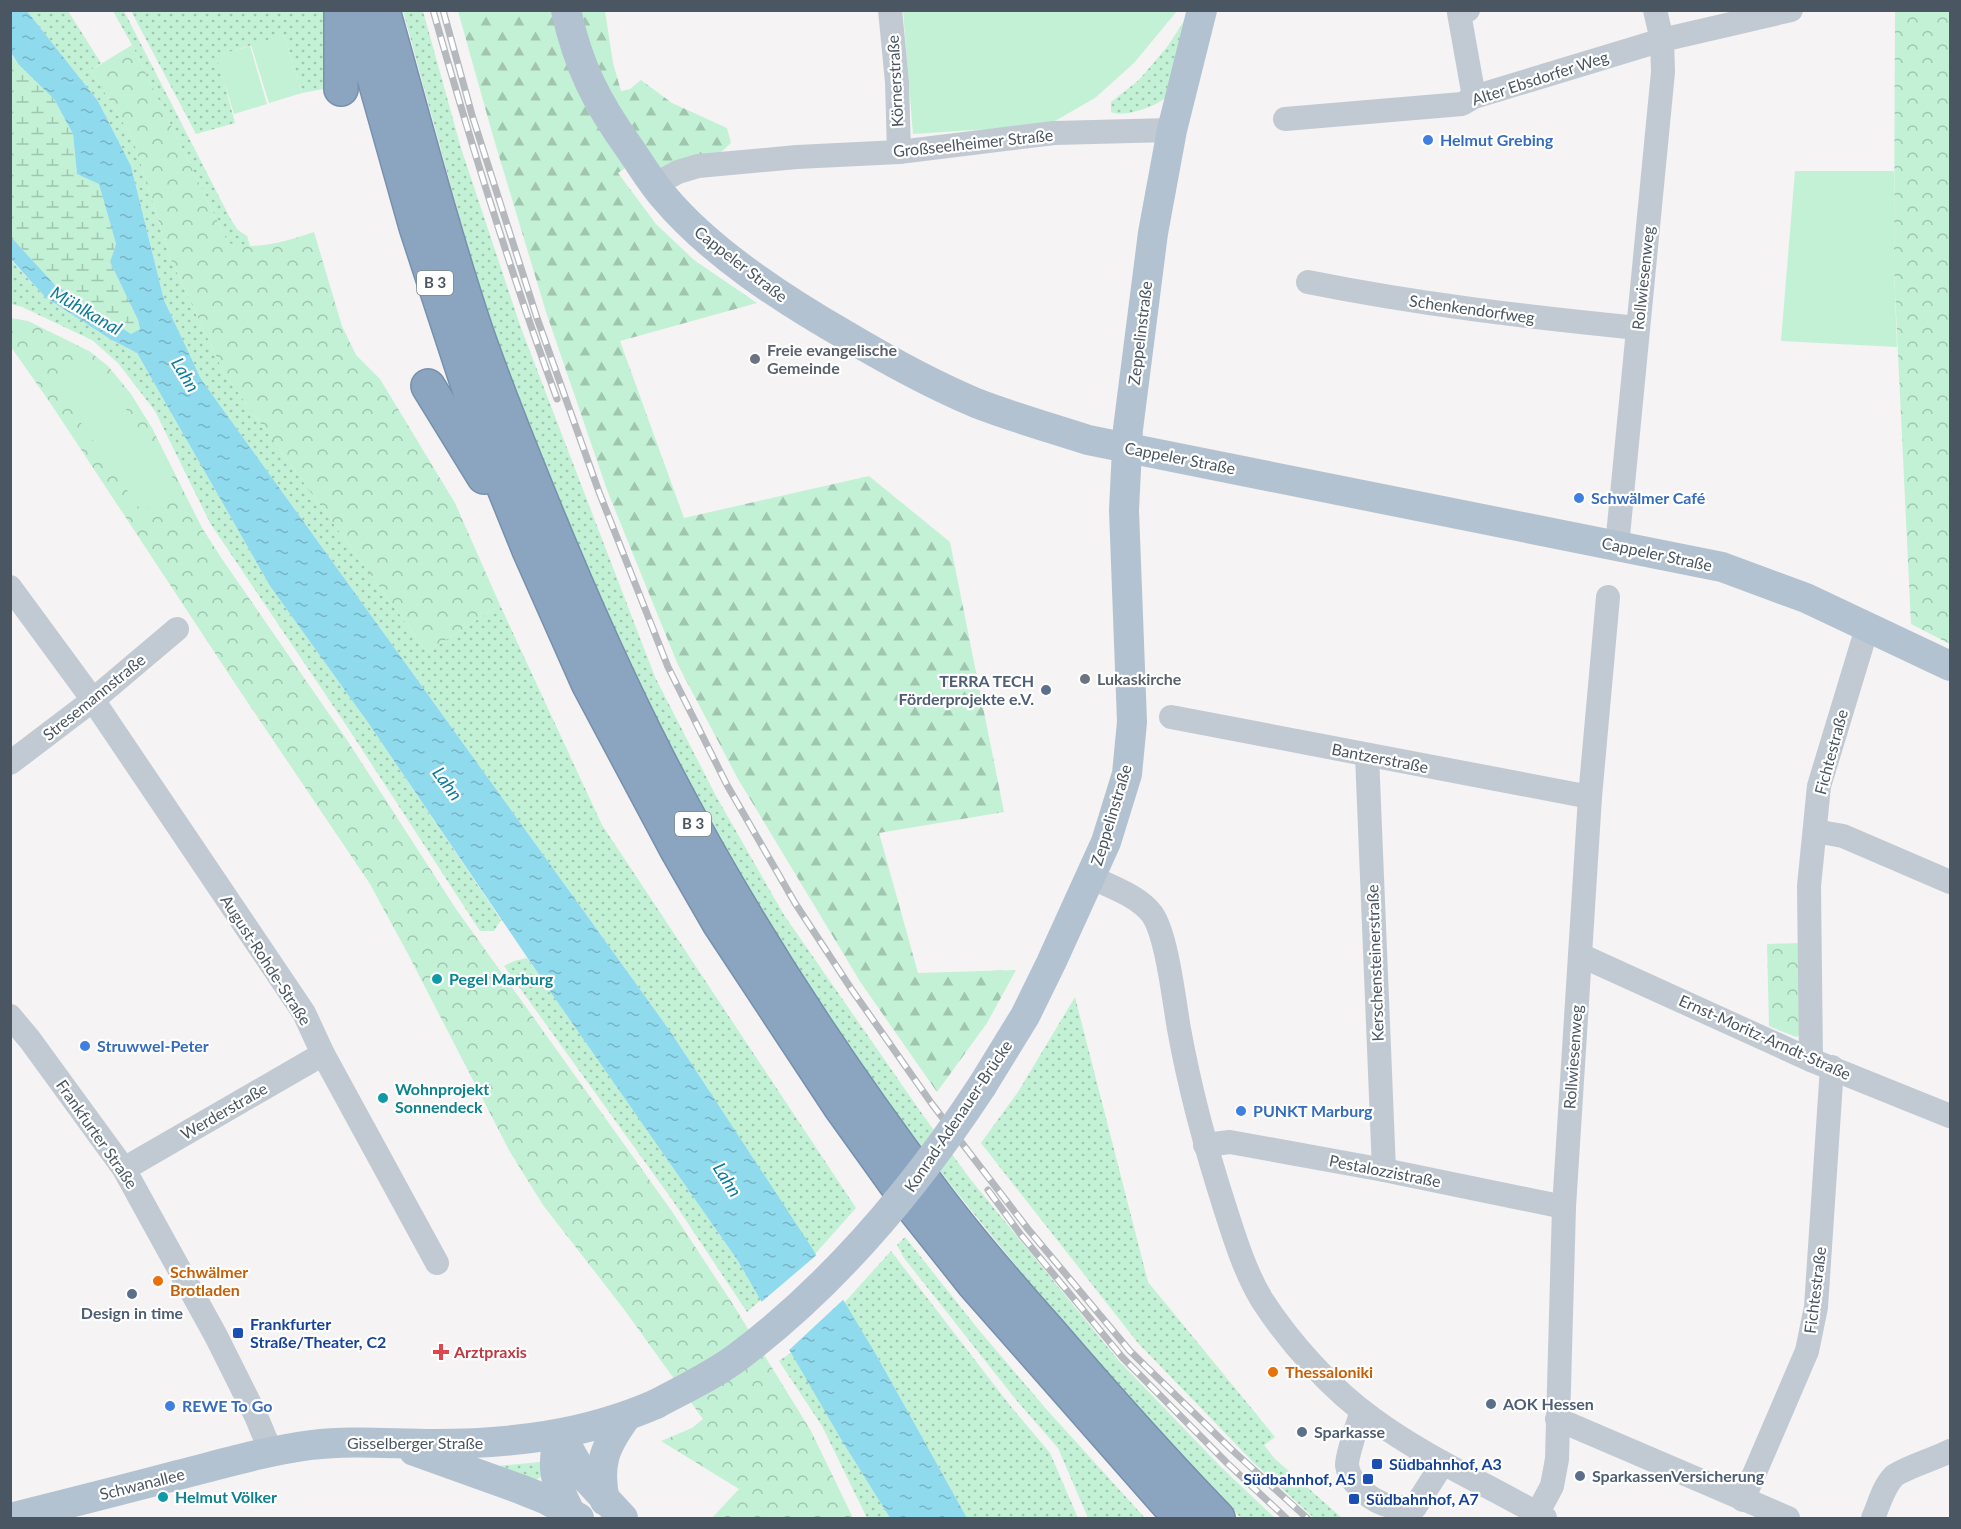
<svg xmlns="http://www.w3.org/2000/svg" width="1961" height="1529" font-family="Lato,sans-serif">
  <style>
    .grass { fill: url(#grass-dots) }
    .forest { fill: url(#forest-firs) }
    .wetland { fill: url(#wetland-marsh) }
    .park { fill: url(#park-crowns) }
    .garden { fill: #c3f1d5 }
    .water { fill: url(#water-ripples) }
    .pier { fill: #f5f3f3 }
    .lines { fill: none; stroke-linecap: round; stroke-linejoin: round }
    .highway-casing { stroke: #7690ad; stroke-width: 36 }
    .minor { stroke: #c1cad2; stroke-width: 24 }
    .major { stroke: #b3c2d1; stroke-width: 30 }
    .highway { stroke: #8ba5c1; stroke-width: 33 }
    .rail-casing { stroke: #b5b8bd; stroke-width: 7 }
    .rail { stroke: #fff; stroke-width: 4.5; stroke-dasharray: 14; stroke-linecap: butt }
    .major-bridge { stroke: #b3c2d1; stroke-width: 30 }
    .shop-dot { fill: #3f7fe0; stroke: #fff; stroke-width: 2 }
    .worship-dot { fill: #6b7280; stroke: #fff; stroke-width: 2 }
    .service-dot { fill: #5c6f8a; stroke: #fff; stroke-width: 2 }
    .culture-dot { fill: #0f9aa8; stroke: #fff; stroke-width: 2 }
    .food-dot { fill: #e8710a; stroke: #fff; stroke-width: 2 }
    .transit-dot { fill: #1a4fb4; stroke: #fff; stroke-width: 2 }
    .health-dot { fill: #e0444e; stroke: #fff; stroke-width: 2 }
    .labels { text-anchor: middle; stroke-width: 4.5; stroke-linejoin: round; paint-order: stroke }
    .shield { fill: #fff; stroke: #808990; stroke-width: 1.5 }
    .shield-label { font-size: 15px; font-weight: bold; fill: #4a5661 }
    .street-label { font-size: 16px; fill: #4a5661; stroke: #fff }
    .shop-label { font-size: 16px; font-weight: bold; fill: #366cbe; stroke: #fff; text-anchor: start }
    .worship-label { font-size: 16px; font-weight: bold; fill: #5b616d; stroke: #fff; text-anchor: start }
    .service-label { font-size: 16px; font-weight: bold; fill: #4e5e75; stroke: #fff; text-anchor: start }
    .culture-label { font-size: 16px; font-weight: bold; fill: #0d838f; stroke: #fff; text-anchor: start }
    .food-label { font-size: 16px; font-weight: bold; fill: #c56008; stroke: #fff; text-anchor: start }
    .transit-label { font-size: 16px; font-weight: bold; fill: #164399; stroke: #fff; text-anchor: start }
    .health-label { font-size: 16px; font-weight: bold; fill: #be3a42; stroke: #fff; text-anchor: start }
    .water-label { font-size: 18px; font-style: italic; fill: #0c7c9b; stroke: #fff }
  </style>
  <defs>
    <pattern id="grass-dots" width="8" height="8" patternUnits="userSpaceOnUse" patternTransform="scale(1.5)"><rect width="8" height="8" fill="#c3f1d5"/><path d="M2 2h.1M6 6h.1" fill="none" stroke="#a0c6b0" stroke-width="1.8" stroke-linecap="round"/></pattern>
    <pattern id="forest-firs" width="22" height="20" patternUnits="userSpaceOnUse" patternTransform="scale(1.5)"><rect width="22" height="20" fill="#c3f1d5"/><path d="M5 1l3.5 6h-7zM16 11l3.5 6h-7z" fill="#a0c6b0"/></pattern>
    <pattern id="wetland-marsh" width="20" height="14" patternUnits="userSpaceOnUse" patternTransform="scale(1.5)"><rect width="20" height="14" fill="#c3f1d5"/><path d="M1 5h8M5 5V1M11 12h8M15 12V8" fill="none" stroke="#a0c6b0"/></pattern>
    <pattern id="park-crowns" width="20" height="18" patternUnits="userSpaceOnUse" patternTransform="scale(1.5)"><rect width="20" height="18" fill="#c3f1d5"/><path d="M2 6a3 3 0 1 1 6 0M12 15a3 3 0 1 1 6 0" fill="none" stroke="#a0c6b0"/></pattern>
    <pattern id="water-ripples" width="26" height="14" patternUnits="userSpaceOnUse" patternTransform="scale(1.5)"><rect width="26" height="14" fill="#90daee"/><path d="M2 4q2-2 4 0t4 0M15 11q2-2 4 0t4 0" fill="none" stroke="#78b4c4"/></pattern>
  </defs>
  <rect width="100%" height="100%" fill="#f5f3f3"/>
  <!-- grass -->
  <g class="grass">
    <path d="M27,11H68L101,63L91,70L133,139L171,260L224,373L427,652L500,605L602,825L856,1208L815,1254L670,1031L201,379L164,300L131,166L98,101Z"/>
    <path d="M113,11H124L231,220L238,230L247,236L250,246L243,247L228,243L132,45Z"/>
    <path d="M131,11H327L328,88L302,93L284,35L217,56L235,123L196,134Z"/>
    <path d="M403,11H423L461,148L521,328L655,677L716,796L784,915L925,1118L971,1180L1119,1361L1221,1467L1275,1518H1241L1125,1394L1021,1272L950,1184L898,1115L796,971L709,827L641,696L523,415L472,263Z"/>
    <path d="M1190,12L1168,96C1157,106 1125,118 1111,112V102L1139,80L1167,47Z"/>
    <path d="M10,259L45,297L110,339L137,353L270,586L369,724L501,920L494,931H480L350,731L210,523L155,411L118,363L92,340L22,307L11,304Z"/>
    <path d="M527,958L738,1261L761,1300L747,1312L673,1201L504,966L514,961Z"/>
    <path d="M1075,997L1148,1282L1275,1437L1264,1445L1275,1459L1342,1518H1314L1254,1463L1138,1343L981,1143L1018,1092Z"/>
    <path d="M905,1237L978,1329L1047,1410L1145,1518H1088L1058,1448L1017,1401L904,1258L897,1245Z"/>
    <path d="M891,1251L1012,1408L1050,1453L1078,1518H967L877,1356L844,1303Z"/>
    <path d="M792,1352L842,1441L890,1518H867L822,1426L779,1361Z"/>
    <path d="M540,1462L544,1475L534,1481L487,1467Z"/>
  </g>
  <!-- forest -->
  <path class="forest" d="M458,11H605L613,63L621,91L630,89L641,80L672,103L727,128L731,143L721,152L659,171L647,153L618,173L656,224L694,260L757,303L620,341L684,518L869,476L950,542L1004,812L879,833L918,973L1016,970L987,1023L937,1092L861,983L738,779L678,665L607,490L546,312L493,136Z"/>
  <!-- wetland -->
  <path class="wetland" d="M10,53L19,65L54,99L73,134L77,174L99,183L116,244L110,262L138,320L140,329L131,335L55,285L11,237Z"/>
  <!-- park -->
  <g class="park">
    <path d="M1895,11H1950V644L1911,624L1894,270Z"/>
    <path d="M132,45L228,243C256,251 287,241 314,232L342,326L356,355L380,379L455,503L500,605L427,652L224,373L171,260L133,139L91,70Z"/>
    <path d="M10,318L28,321L89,351L108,366L131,394L152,428L202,528L222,559L347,740L456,909L671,1210L734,1306L811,1431L853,1518H712L739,1489L661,1441L692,1428L703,1419L623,1308L543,1205L510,1152L408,954L370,884L238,688L51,404L11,347Z"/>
    <path d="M1799,943L1800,1035L1796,1037L1769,1026L1767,944Z"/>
  </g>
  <!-- garden -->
  <g class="garden">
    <path d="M903,11H1177L1134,63L1095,98L1048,125L913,134Z"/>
    <path d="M284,35L302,93L269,103L251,45Z"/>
    <path d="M250,46L267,104L234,114L216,56Z"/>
    <path d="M1795,171H1894V270L1897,347L1781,341Z"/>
    <path d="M90,356L179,487L142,512L53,382Z"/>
  </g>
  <!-- water -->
  <path class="water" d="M11,11H27L98,101L131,166L164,300L201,379L670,1031L812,1248L877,1356L967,1518H890L842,1441L738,1261L554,997L369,724L270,586L137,353L110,339L45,297L11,259V237L55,285L131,334L140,329L138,320L110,262L116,244L99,184L77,174L73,134L54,99L19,65L11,53Z"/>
  <!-- pier -->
  <path class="pier" d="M819,1253L845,1298L788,1351L759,1304Z"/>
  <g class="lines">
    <defs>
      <g id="highway">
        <path d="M341,10V89"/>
        <path d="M355,10L416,227L491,456L529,550L588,683L677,850L719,923L841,1108L907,1200L973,1283L1180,1518"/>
        <path d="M383,10C413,117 441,226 476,331C495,386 517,441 539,495C575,584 614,673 658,759C735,909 828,1053 930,1188C966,1237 1007,1284 1048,1330C1103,1394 1159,1457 1218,1518"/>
        <path d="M428,386L484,477"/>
      </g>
    </defs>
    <!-- highway casing -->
    <use href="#highway" class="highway-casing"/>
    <!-- minor -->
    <g class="minor">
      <path d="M890,10L897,82L899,152"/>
      <path d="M1468,10L1459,13L1474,97"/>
      <path d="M1285,119L1462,104L1474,97L1662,40L1791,10"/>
      <path d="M654,185L678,172L698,166L797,157L899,152L1054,133L1172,130"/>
      <path d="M1308,282C1417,304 1527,317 1638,328"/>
      <path d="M1617,546L1663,72L1662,40L1655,10"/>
      <path d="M10,587L93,700L304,1013L323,1054L437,1263"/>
      <path d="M1171,717L1590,797"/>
      <path d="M1367,755L1384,1170"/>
      <path d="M10,763L93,700L177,629"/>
      <path d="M1815,831L1843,836L1950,882"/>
      <path d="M1091,877C1111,887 1139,896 1152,914C1167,935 1174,1001 1179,1029C1190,1090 1206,1149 1225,1208C1235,1239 1245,1272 1262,1300C1289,1342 1332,1390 1373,1419C1426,1458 1488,1485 1545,1518"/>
      <path d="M1580,955L1811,1060L1950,1116"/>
      <path d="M10,1016L30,1040L124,1169L216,1336L256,1416L271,1452"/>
      <path d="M1811,1060L1809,886L1819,786L1867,628"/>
      <path d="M1205,1145L1230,1142L1384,1170L1564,1207"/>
      <path d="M124,1169L323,1054"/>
      <path d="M1362,1411C1358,1424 1347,1453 1347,1465C1348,1473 1352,1480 1357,1485C1374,1504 1391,1509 1415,1507"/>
      <path d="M1557,1419L1788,1518"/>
      <path d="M1743,1500L1807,1351L1816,1307L1832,1067"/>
      <path d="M1415,1507L1443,1463"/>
      <path d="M1537,1514L1552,1486L1557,1459L1564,1207L1590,797L1608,597"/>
      <path d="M1873,1518C1879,1505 1883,1487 1894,1476C1902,1469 1937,1458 1950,1451"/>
    </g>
    <!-- major -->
    <g class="major">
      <path d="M566,10C578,66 597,103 630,149C641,165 651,182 664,197C711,253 784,300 847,336C889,361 931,384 976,403C1012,417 1051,428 1088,440L1722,567L1806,598L1950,666"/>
      <path d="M982,1086L1025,1016L1051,963L1106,842L1127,774L1132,722L1124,510L1128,429L1153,233L1172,130L1202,10"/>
      <path d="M560,1434L584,1476L623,1518"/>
      <path d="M560,1434C550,1466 555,1483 570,1512"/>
      <path d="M414,1451L520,1489L545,1499L579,1518"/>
      <path d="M605,1501C597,1463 605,1446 627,1416"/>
      <path d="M10,1518C66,1504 122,1490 178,1475C222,1464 266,1451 311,1445C352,1440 393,1444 434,1444C511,1444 585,1435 656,1404"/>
    </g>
    <!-- highway -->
    <use href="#highway" class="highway"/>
    <defs>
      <g id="rail">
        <path d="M433,10C470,141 510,271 557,399"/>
        <path d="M443,10L472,115L537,318L599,492L668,667L727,785L795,903L852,990L932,1104L1028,1229L1130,1351L1231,1449L1307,1518"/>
        <path d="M988,1190L1021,1235L1122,1357L1227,1463L1286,1518"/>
      </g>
    </defs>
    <!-- rail casing -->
    <use href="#rail" class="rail-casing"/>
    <!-- rail -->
    <use href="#rail" class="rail"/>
    <!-- major-bridge -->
    <path class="major-bridge" d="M656,1404C684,1389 714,1375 739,1356C837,1282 915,1188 982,1086"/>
  </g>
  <!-- markers -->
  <g class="shop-dot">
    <circle cx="1428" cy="140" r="6"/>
    <circle cx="1579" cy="498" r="6"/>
    <circle cx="85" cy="1046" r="6"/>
    <circle cx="1241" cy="1111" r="6"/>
    <circle cx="170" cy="1406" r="6"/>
  </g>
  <g class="worship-dot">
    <circle cx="755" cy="359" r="6"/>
    <circle cx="1085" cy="679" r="6"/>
  </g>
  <g class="service-dot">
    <circle cx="1046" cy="690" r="6"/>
    <circle cx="132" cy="1294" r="6"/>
    <circle cx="1491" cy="1404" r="6"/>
    <circle cx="1302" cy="1432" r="6"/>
    <circle cx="1580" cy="1476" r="6"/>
  </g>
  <g class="culture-dot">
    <circle cx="437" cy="979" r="6"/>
    <circle cx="383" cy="1098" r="6"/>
    <circle cx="163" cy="1497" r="6"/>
  </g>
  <g class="food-dot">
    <circle cx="158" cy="1281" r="6"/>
    <circle cx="1273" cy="1372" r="6"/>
  </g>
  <g class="transit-dot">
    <rect x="232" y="1327" width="12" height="12" rx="3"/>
    <rect x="1371" y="1458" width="12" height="12" rx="3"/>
    <rect x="1362" y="1473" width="12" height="12" rx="3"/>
    <rect x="1348" y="1493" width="12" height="12" rx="3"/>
  </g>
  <path class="health-dot" d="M438 1343h6v6h6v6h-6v6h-6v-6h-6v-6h6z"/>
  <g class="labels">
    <!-- shield labels -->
    <g class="shield">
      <rect x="417" y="271" width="36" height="24" rx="4.5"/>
      <rect x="675" y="812" width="36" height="24" rx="4.5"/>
    </g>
    <g class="shield-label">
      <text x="435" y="288">B 3</text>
      <text x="693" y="829">B 3</text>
    </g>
    <!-- street labels -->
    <g class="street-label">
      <text transform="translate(1540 78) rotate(-18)" y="6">Alter Ebsdorfer Weg</text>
      <text transform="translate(895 81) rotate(-93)" y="6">Körnerstraße</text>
      <text transform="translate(973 143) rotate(-6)" y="6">Großseelheimer Straße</text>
      <text transform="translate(741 264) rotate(38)" y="6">Cappeler Straße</text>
      <text transform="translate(1643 278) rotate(-84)" y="6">Rollwiesenweg</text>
      <text transform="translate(1472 309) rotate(8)" y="6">Schenkendorfweg</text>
      <text transform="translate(1140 333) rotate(-83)" y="6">Zeppelinstraße</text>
      <text transform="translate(1180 458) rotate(11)" y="6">Cappeler Straße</text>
      <text transform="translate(1657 554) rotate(12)" y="6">Cappeler Straße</text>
      <text transform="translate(94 697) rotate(-39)" y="6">Stresemannstraße</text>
      <text transform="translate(1831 752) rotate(-75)" y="6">Fichtestraße</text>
      <text transform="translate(1380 758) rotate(11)" y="6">Bantzerstraße</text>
      <text transform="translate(1111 815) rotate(-73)" y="6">Zeppelinstraße</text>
      <text transform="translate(266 960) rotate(57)" y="6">August-Rohde-Straße</text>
      <text transform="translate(1375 963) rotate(-92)" y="6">Kerschensteinerstraße</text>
      <text transform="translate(1765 1037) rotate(24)" y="6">Ernst-Moritz-Arndt-Straße</text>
      <text transform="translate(1573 1057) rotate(-86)" y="6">Rollwiesenweg</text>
      <text transform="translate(224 1111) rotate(-30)" y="6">Werderstraße</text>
      <text transform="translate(958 1116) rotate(-56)" y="6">Konrad-Adenauer-Brücke</text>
      <text transform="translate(97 1134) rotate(55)" y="6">Frankfurter Straße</text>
      <text transform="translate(1385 1171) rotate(11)" y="6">Pestalozzistraße</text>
      <text transform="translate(1815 1290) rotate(-83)" y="6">Fichtestraße</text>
      <text x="415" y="1449">Gisselberger Straße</text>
      <text transform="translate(142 1484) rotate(-14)" y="6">Schwanallee</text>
    </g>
    <!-- shop labels -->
    <g class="shop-label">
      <text x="1440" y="146">Helmut Grebing</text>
      <text x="1591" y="504">Schwälmer Café</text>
      <text x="97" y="1052">Struwwel-Peter</text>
      <text x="1253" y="1117">PUNKT Marburg</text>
      <text x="182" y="1412">REWE To Go</text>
    </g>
    <!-- worship labels -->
    <g class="worship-label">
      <text x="767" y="356">Freie evangelische<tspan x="767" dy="18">Gemeinde</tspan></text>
      <text x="1097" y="685">Lukaskirche</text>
    </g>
    <!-- service labels -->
    <g class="service-label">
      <text x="1034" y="687" text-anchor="end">TERRA TECH<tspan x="1034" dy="18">Förderprojekte e.V.</tspan></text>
      <text x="132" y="1319" text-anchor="middle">Design in time</text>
      <text x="1503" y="1410">AOK Hessen</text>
      <text x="1314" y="1438">Sparkasse</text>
      <text x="1592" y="1482">SparkassenVersicherung</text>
    </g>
    <!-- culture labels -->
    <g class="culture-label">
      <text x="449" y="985">Pegel Marburg</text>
      <text x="395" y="1095">Wohnprojekt<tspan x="395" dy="18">Sonnendeck</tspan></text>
      <text x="175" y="1503">Helmut Völker</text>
    </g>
    <!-- food labels -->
    <g class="food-label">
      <text x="170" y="1278">Schwälmer<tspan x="170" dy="18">Brotladen</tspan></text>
      <text x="1285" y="1378">Thessaloniki</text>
    </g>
    <!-- transit labels -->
    <g class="transit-label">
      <text x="250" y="1330">Frankfurter<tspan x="250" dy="18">Straße/Theater, C2</tspan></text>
      <text x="1389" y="1470">Südbahnhof, A3</text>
      <text x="1356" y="1485" text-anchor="end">Südbahnhof, A5</text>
      <text x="1366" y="1505">Südbahnhof, A7</text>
    </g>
    <!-- health labels -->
    <g class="health-label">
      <text x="454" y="1358">Arztpraxis</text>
    </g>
    <!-- water labels -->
    <g class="water-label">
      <text transform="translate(86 311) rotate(30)" y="6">Mühlkanal</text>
      <text transform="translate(185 375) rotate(59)" y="6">Lahn</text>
      <text transform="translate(447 784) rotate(54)" y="6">Lahn</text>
      <text transform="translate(727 1180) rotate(58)" y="6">Lahn</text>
    </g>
  </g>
  <!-- border -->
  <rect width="1961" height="1529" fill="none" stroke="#4a5661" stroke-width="24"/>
</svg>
